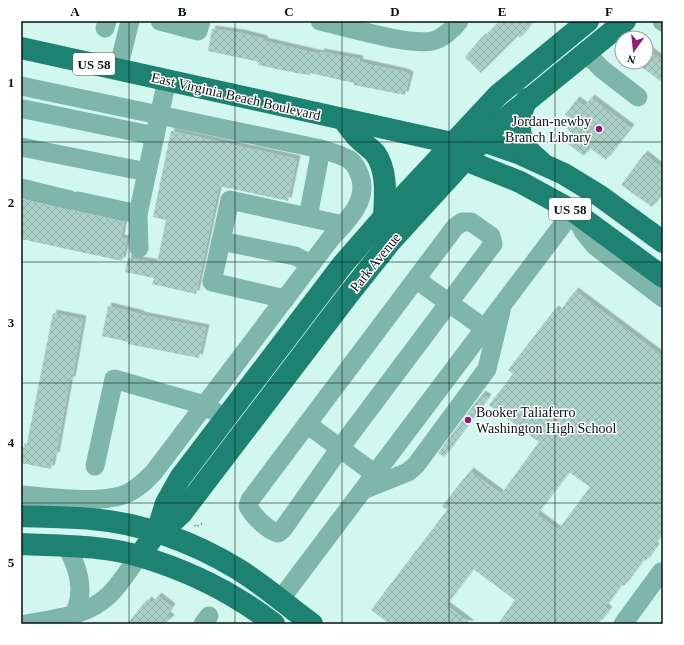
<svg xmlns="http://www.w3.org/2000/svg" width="684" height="645" font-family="Georgia,serif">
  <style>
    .building { fill: url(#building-cross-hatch); fill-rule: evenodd; filter: url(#shadow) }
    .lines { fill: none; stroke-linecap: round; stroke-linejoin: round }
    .path { stroke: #738d87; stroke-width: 2.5; stroke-dasharray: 1 3; stroke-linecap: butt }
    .minor { stroke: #7fb6aa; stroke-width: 19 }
    .major { stroke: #1e8273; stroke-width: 22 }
    .grid { fill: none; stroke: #051210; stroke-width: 1; stroke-opacity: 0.55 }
    .poi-dot { fill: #8c1b7e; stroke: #fff; stroke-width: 1.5 }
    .labels { text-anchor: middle; stroke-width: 3; stroke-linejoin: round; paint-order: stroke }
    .shield { fill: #fff; stroke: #505958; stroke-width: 1 }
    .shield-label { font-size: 13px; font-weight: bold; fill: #051210 }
    .street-label { font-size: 14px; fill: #051210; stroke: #fff }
    .poi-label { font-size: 14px; fill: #051210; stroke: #fff; text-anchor: end }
    .neatline { fill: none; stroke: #051210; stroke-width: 1.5 }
    .grid-label { font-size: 13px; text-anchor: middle; font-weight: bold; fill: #051210 }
  </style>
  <defs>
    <pattern id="building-cross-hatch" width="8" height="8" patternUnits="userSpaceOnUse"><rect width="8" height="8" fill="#abd0c7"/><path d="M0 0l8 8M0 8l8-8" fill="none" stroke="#92b2aa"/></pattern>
    <filter id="shadow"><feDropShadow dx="3.5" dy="-3.5" stdDeviation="0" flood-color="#0004"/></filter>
  </defs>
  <rect width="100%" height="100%" fill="#d1f7ee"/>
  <!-- building -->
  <g class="building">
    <path d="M500,21H534L520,38L518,36L481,73L465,57L482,37L483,38Z"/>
    <path d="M212,29L241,33L264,39V41L320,54L321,52L360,59L359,62L404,72L410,75L405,95L354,85V83L310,73V75L296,73L258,65L259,62L208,51Z"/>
    <path d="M646,48L663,61V83L635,62H646Z"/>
    <path d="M591,98L631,128L606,160L590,148L584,156L568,144L575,135L567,129L573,121L565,115L576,100L585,106Z"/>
    <path d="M171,131L297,159L288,201L219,186L196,294L152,284L154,278L125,272L128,258L157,263L166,220L153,217Z"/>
    <path d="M644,154L663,169V193L652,207L621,185Z"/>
    <path d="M21,199L124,222L121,238L127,239L122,261L21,239Z"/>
    <path d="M575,291L663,357V534L654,545L656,547L646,561L644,559L624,586L622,584L605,607L609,610L598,624H498L515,600L473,569L446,605L471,624H390L371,610L447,510L442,506L470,471L501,494L539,442L489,405L513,374L508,370L555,309L559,312ZM569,472L590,487L558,530L537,514Z"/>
    <path d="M108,306L141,314V315L206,328L199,358L128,344V342L102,336Z"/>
    <path d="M53,313L83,319L72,380L70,379L56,456L54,455L51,469L21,463V447L26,448Z"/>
    <path d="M482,394L488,398L444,457L438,453Z"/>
    <path d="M158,596L172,607L167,615L171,618L165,624H127L144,603L145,604L148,600L152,603Z"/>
  </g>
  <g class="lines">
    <!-- path -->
    <path class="path" d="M195,525L196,527L203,523"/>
    <!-- minor -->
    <g class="minor">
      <path d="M160,21L198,31L201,21"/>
      <path d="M320,21C346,27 410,46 432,41C442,39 453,29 459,21"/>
      <path d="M662,21L663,22"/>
      <path d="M105,28L107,21"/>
      <path d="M585,52L603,70L638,97"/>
      <path d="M118,69L130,21"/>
      <path d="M21,86L321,149C330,152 342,155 350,160C355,164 358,170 360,176C369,201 346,222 331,238L154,472C146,480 139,488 128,493C104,505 49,497 21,495"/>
      <path d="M24,109L155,136"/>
      <path d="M21,147L147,172"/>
      <path d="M21,188L70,200"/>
      <path d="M78,201L138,214L167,80"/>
      <path d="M138,214L139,248"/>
      <path d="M308,217L321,149"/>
      <path d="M462,222H471L491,236L493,244L340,448L283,529L278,533C267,530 253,516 248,506L250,500L455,227Z"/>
      <path d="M221,241L295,256L311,264"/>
      <path d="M417,280L484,328"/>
      <path d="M285,299L212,282L230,200L343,225"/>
      <path d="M307,424L375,474"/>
      <path d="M95,466L114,379L204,405L214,411"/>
      <path d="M363,490L408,472L416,465L487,369L501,311"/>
      <path d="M66,546C78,566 86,592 74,614"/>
      <path d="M280,600L573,211L583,231L595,246L663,298"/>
      <path d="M26,624C54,619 88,616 109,595C121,584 129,569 139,556"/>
      <path d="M203,624L209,616"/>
      <path d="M623,624L661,572L663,573"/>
    </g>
    <!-- major -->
    <g class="major">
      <path d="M21,48L452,143L482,141L489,143L518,153L564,174L600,196L663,242"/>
      <path d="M527,99C515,125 517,143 540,161"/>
      <path d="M343,119C348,126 353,133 359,139C364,144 370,148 375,153C388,171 385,196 384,217"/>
      <path d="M457,150L465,160L520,182L573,211L663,277"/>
      <path d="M21,516C44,517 68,517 91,519C142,523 193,542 236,568C263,584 287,606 312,624"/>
      <path d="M157,532L166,503L180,478L343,264L384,217L498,95L588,21"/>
      <path d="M21,544C60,546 102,545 139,556C187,570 234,593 274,624"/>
      <path d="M139,556L157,532L169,525L181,514L348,295L391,241L495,127L625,21"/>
    </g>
  </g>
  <!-- grid -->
  <path class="grid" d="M129,21V624M235,21V624M342,21V624M449,21V624M555,21V624M21,142H663M21,262H663M21,383H663M21,503H663"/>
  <!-- markers -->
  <g class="poi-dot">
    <circle cx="599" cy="129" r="4"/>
    <circle cx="468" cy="420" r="4"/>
  </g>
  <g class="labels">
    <!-- shield labels -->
    <g class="shield">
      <rect x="73" y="53" width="42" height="22" rx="3"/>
      <rect x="549" y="198" width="42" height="22" rx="3"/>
    </g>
    <g class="shield-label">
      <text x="94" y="69">US 58</text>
      <text x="570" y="214">US 58</text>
    </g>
    <!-- street labels -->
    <g class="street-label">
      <text transform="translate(236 96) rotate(13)" y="5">East Virginia Beach Boulevard</text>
      <text transform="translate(375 262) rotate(-51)" y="5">Park Avenue</text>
    </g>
    <!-- poi labels -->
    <g class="poi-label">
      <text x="591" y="126">Jordan-newby<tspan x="591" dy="16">Branch Library</tspan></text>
      <text x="476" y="417" text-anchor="start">Booker Taliaferro<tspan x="476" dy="16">Washington High School</tspan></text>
    </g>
  </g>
  <!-- border -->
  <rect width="684" height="645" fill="none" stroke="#ffffff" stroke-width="44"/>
  <!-- north arrow -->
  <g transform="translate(634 50) rotate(195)"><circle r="19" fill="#ffffff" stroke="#9ba09f"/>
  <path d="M0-3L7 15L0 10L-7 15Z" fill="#8c1b7e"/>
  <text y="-6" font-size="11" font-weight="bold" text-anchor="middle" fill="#051210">N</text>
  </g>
  <rect x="22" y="22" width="640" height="601" class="neatline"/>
  <g class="grid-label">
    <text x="75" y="16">A</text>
    <text x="182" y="16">B</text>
    <text x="289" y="16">C</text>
    <text x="395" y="16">D</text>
    <text x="502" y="16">E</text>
    <text x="609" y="16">F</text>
    <text x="11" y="87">1</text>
    <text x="11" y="207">2</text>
    <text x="11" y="327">3</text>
    <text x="11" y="447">4</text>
    <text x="11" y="567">5</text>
  </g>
</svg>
